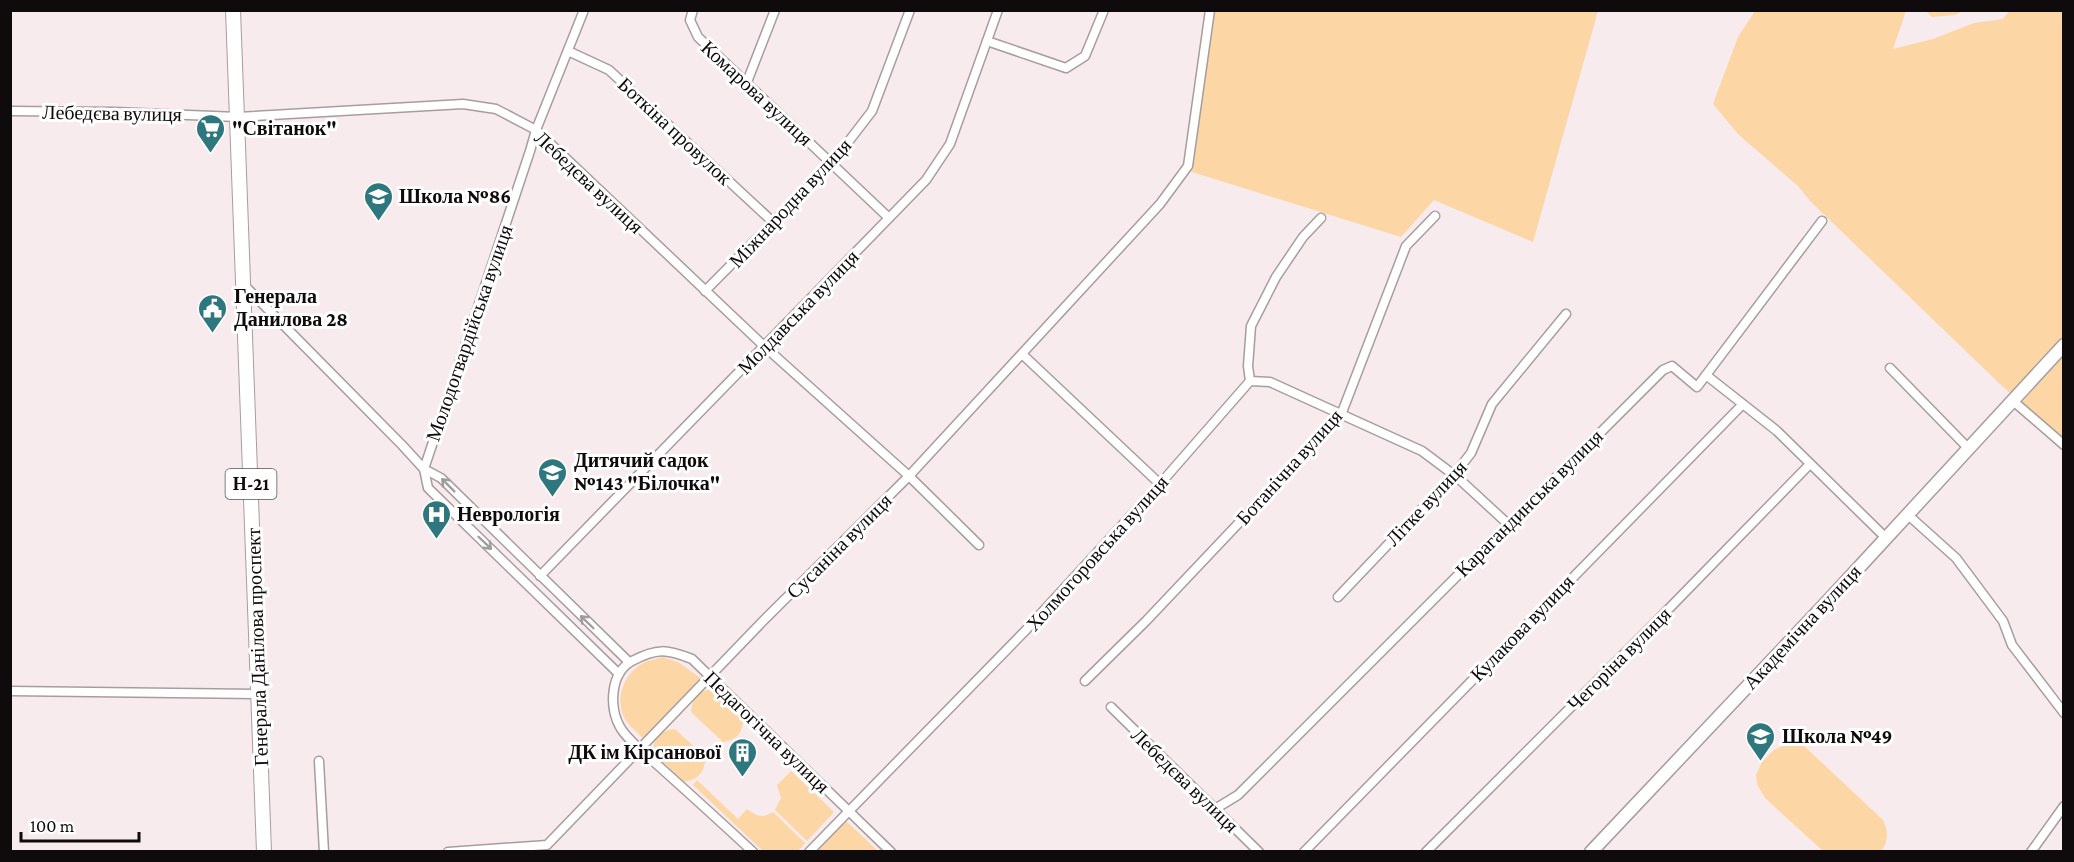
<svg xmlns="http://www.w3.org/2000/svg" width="2074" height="862" font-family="'Crimson Pro',serif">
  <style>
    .green { fill: #fcd6a5 }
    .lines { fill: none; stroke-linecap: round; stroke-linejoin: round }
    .minor-casing { stroke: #a89d9e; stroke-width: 11 }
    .secondary-casing { stroke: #a89d9e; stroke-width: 15 }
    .primary-casing { stroke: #a89d9e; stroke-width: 16 }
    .minor { stroke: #fff; stroke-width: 8 }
    .secondary { stroke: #fff; stroke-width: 12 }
    .primary { stroke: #fff; stroke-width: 14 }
    .oneway { stroke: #9f9d9e }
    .labels { text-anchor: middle; stroke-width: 6; stroke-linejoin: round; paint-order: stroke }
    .shield { fill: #fff; stroke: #575455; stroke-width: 1.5 }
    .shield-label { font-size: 18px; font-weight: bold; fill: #0f0b0c }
    .street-label { font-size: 20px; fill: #0f0b0c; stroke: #fff }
    .poi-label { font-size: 20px; font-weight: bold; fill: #0f0b0c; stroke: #fff; text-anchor: start }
  </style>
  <rect width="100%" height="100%" fill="#f8ebed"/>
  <!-- green -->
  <g class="green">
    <path d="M1213,11H1598L1533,242L1434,200L1401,237L1192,172Z"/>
    <path d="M1755,11H1906L1893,49L1933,39L1974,23L2003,19L2009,11H2063V440L2000,384L1811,202L1798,186L1739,135L1713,104L1738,37Z"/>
    <path d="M1926,11H1963L1955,15L1932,17Z"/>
    <path d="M662,657L678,662L702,679L644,739C638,733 628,725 624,717C615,697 624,674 643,663C649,660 656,659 662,657Z"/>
    <path d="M713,689L743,717C744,732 737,740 723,742L691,712C692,698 699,690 713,689Z"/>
    <path d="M675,729L705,757C705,772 699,779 684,782L653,752C653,738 661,730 675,729Z"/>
    <path d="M1791,742L1803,745L1883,820C1888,831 1889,841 1881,851H1823L1765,798L1757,784L1756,775L1762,762L1774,750Z"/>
    <path d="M791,771L834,812L807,841L775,810L781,798L777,785Z"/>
    <path d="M697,780L738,819L747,809C756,816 763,819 773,812L805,843L798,851H763L693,785Z"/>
    <path d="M845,820L878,851L815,852Z"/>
  </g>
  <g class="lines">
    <defs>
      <g id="minor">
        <path d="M584,10L536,130L530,151L424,469L428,488L619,674"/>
        <path d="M693,10L690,20L698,37L889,218"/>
        <path d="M987,41L1066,68L1085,56L1104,10"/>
        <path d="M568,51L609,70L774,223"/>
        <path d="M747,82L775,10"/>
        <path d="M10,111L114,112L238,117L463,104L496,109L536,130L764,346L909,476L979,545"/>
        <path d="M244,285L402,445L424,469L441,478L629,662"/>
        <path d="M705,291L832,163L872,111L910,10"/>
        <path d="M1022,354L1160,484"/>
        <path d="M1890,368L1969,449"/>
        <path d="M1706,375L1777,431L1886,538"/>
        <path d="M1250,381L1270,382L1422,451L1458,478L1508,524"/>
        <path d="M2012,400L2064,445"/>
        <path d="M1907,514L1956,558L2003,621L2012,645L2064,713"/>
        <path d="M540,576L926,180L950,144L998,10"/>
        <path d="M1338,597L1454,475L1471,453L1492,404L1566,314"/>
        <path d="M1085,681L1146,621L1341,415L1406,246L1435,216"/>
        <path d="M10,691L258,694"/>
        <path d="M1111,707L1259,852"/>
        <path d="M319,761L324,852"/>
        <path d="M1215,809L1238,795L1663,370L1672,366L1697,387L1822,221"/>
        <path d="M448,852L547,845L763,621L909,476L1160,204L1188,166L1210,10"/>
        <path d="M753,852C723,824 692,796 662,769C649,757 628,741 620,727C609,707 610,673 632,661C657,648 666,649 692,659L891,852"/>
        <path d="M809,852L1025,631L1160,484L1250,381L1248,366L1251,326L1276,277L1303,237L1321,218"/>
        <path d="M1304,852L1742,405"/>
        <path d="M1426,852L1651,627L1810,464"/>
        <path d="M2031,852L2064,806"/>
      </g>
      <path id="secondary" d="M1591,852L1828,601L2064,345"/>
      <path id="primary" d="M233,10L264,852"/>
    </defs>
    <!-- minor casing -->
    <use href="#minor" class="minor-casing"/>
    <!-- secondary casing -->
    <use href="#secondary" class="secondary-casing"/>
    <!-- primary casing -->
    <use href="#primary" class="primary-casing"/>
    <!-- minor -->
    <use href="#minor" class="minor"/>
    <!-- secondary -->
    <use href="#secondary" class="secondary"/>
    <!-- primary -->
    <use href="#primary" class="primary"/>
  </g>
  <!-- one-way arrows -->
  <defs><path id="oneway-shaft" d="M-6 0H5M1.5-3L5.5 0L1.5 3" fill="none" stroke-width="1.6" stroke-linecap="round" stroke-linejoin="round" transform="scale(1.5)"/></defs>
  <g class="oneway">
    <use href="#oneway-shaft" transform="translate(448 485) rotate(-135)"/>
    <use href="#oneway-shaft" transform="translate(485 543) rotate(44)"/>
    <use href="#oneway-shaft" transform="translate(587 622) rotate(-136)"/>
  </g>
  <!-- icons -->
  <defs>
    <symbol id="supermarket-pin" viewBox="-11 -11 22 30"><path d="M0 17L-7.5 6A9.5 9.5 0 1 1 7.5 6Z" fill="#2e777e" stroke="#fff"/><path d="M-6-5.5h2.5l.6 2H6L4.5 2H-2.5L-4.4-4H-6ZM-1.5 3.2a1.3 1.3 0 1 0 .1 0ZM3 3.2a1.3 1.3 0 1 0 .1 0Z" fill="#fff"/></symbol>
    <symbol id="school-pin" viewBox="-11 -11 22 30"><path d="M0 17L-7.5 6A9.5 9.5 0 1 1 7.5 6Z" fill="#2e777e" stroke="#fff"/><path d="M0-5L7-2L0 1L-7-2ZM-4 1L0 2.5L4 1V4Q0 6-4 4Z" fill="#fff"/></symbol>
    <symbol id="civic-pin" viewBox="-11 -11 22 30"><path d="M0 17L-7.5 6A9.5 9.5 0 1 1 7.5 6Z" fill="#2e777e" stroke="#fff"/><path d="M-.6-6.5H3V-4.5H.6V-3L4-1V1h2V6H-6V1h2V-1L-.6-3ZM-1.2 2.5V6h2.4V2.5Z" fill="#fff"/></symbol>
    <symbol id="hospital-pin" viewBox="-11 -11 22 30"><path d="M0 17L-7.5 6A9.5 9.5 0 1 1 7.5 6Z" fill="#2e777e" stroke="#fff"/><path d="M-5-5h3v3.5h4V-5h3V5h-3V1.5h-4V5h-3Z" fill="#fff"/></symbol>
    <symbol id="building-pin" viewBox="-11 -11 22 30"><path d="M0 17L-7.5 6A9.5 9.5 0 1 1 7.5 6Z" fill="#2e777e" stroke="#fff"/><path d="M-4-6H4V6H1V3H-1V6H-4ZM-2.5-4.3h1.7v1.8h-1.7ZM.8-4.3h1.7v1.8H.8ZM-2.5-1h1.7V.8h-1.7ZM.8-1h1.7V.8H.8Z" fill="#fff"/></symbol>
  </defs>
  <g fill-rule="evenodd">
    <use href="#supermarket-pin" x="194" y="112" width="33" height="45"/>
    <use href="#school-pin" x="362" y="180" width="33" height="45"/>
    <use href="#civic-pin" x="196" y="292" width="33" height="45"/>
    <use href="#school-pin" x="536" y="456" width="33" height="45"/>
    <use href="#hospital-pin" x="420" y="498" width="33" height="45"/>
    <use href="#school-pin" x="1744" y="720" width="33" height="45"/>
    <use href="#building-pin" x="726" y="736" width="33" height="45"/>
  </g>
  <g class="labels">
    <!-- shield labels -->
    <rect class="shield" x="225.5" y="469" width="51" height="30" rx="4.5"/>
    <g class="shield-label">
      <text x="251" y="490">Н-21</text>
    </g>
    <!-- street labels -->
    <g class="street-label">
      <text transform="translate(757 93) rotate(43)" y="7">Комарова вулиця</text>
      <text transform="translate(112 113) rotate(1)" y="7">Лебедєва вулиця</text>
      <text transform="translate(675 131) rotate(43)" y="7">Боткіна провулок</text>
      <text transform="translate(589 182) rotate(43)" y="7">Лебедєва вулиця</text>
      <text transform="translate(790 203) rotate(-47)" y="7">Міжнародна вулиця</text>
      <text transform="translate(798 312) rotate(-46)" y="7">Молдавська вулиця</text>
      <text transform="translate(469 333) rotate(-71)" y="7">Молодогвардійська вулиця</text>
      <text transform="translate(1289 467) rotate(-48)" y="7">Ботанічна вулиця</text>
      <text transform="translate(1426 503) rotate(-47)" y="7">Літке вулиця</text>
      <text transform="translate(1529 503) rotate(-45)" y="7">Карагандинська вулиця</text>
      <text transform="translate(839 546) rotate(-45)" y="7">Сусаніна вулиця</text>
      <text transform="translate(1097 553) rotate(-48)" y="7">Холмогоровська вулиця</text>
      <text transform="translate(1802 627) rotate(-47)" y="7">Академічна вулиця</text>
      <text transform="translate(1522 628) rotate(-46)" y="7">Кулакова вулиця</text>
      <text transform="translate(257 647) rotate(-92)" y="7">Генерала Данілова проспект</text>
      <text transform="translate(1619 659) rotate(-45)" y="7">Чегоріна вулиця</text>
      <text transform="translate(767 732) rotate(44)" y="7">Педагогічна вулиця</text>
      <text transform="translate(1185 780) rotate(44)" y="7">Лебедєва вулиця</text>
    </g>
    <!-- poi labels -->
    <g class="poi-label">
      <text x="232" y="135">"Світанок"</text>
      <text x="399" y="203">Школа №86</text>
      <text x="234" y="303">Генерала<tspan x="234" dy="23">Данилова 28</tspan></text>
      <text x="574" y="467">Дитячий садок<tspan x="574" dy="23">№143 "Білочка"</tspan></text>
      <text x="457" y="521">Неврологія</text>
      <text x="1782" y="743">Школа №49</text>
      <text x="721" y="759" text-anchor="end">ДК ім Кірсанової</text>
    </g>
  </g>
  <!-- border -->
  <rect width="2074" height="862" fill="none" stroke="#0f0b0c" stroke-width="24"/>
  <!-- scale -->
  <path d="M21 832v9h118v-9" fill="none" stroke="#0f0b0c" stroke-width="3"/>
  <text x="30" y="832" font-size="18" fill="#0f0b0c" stroke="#ffffff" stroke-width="4.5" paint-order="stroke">100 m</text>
</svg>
